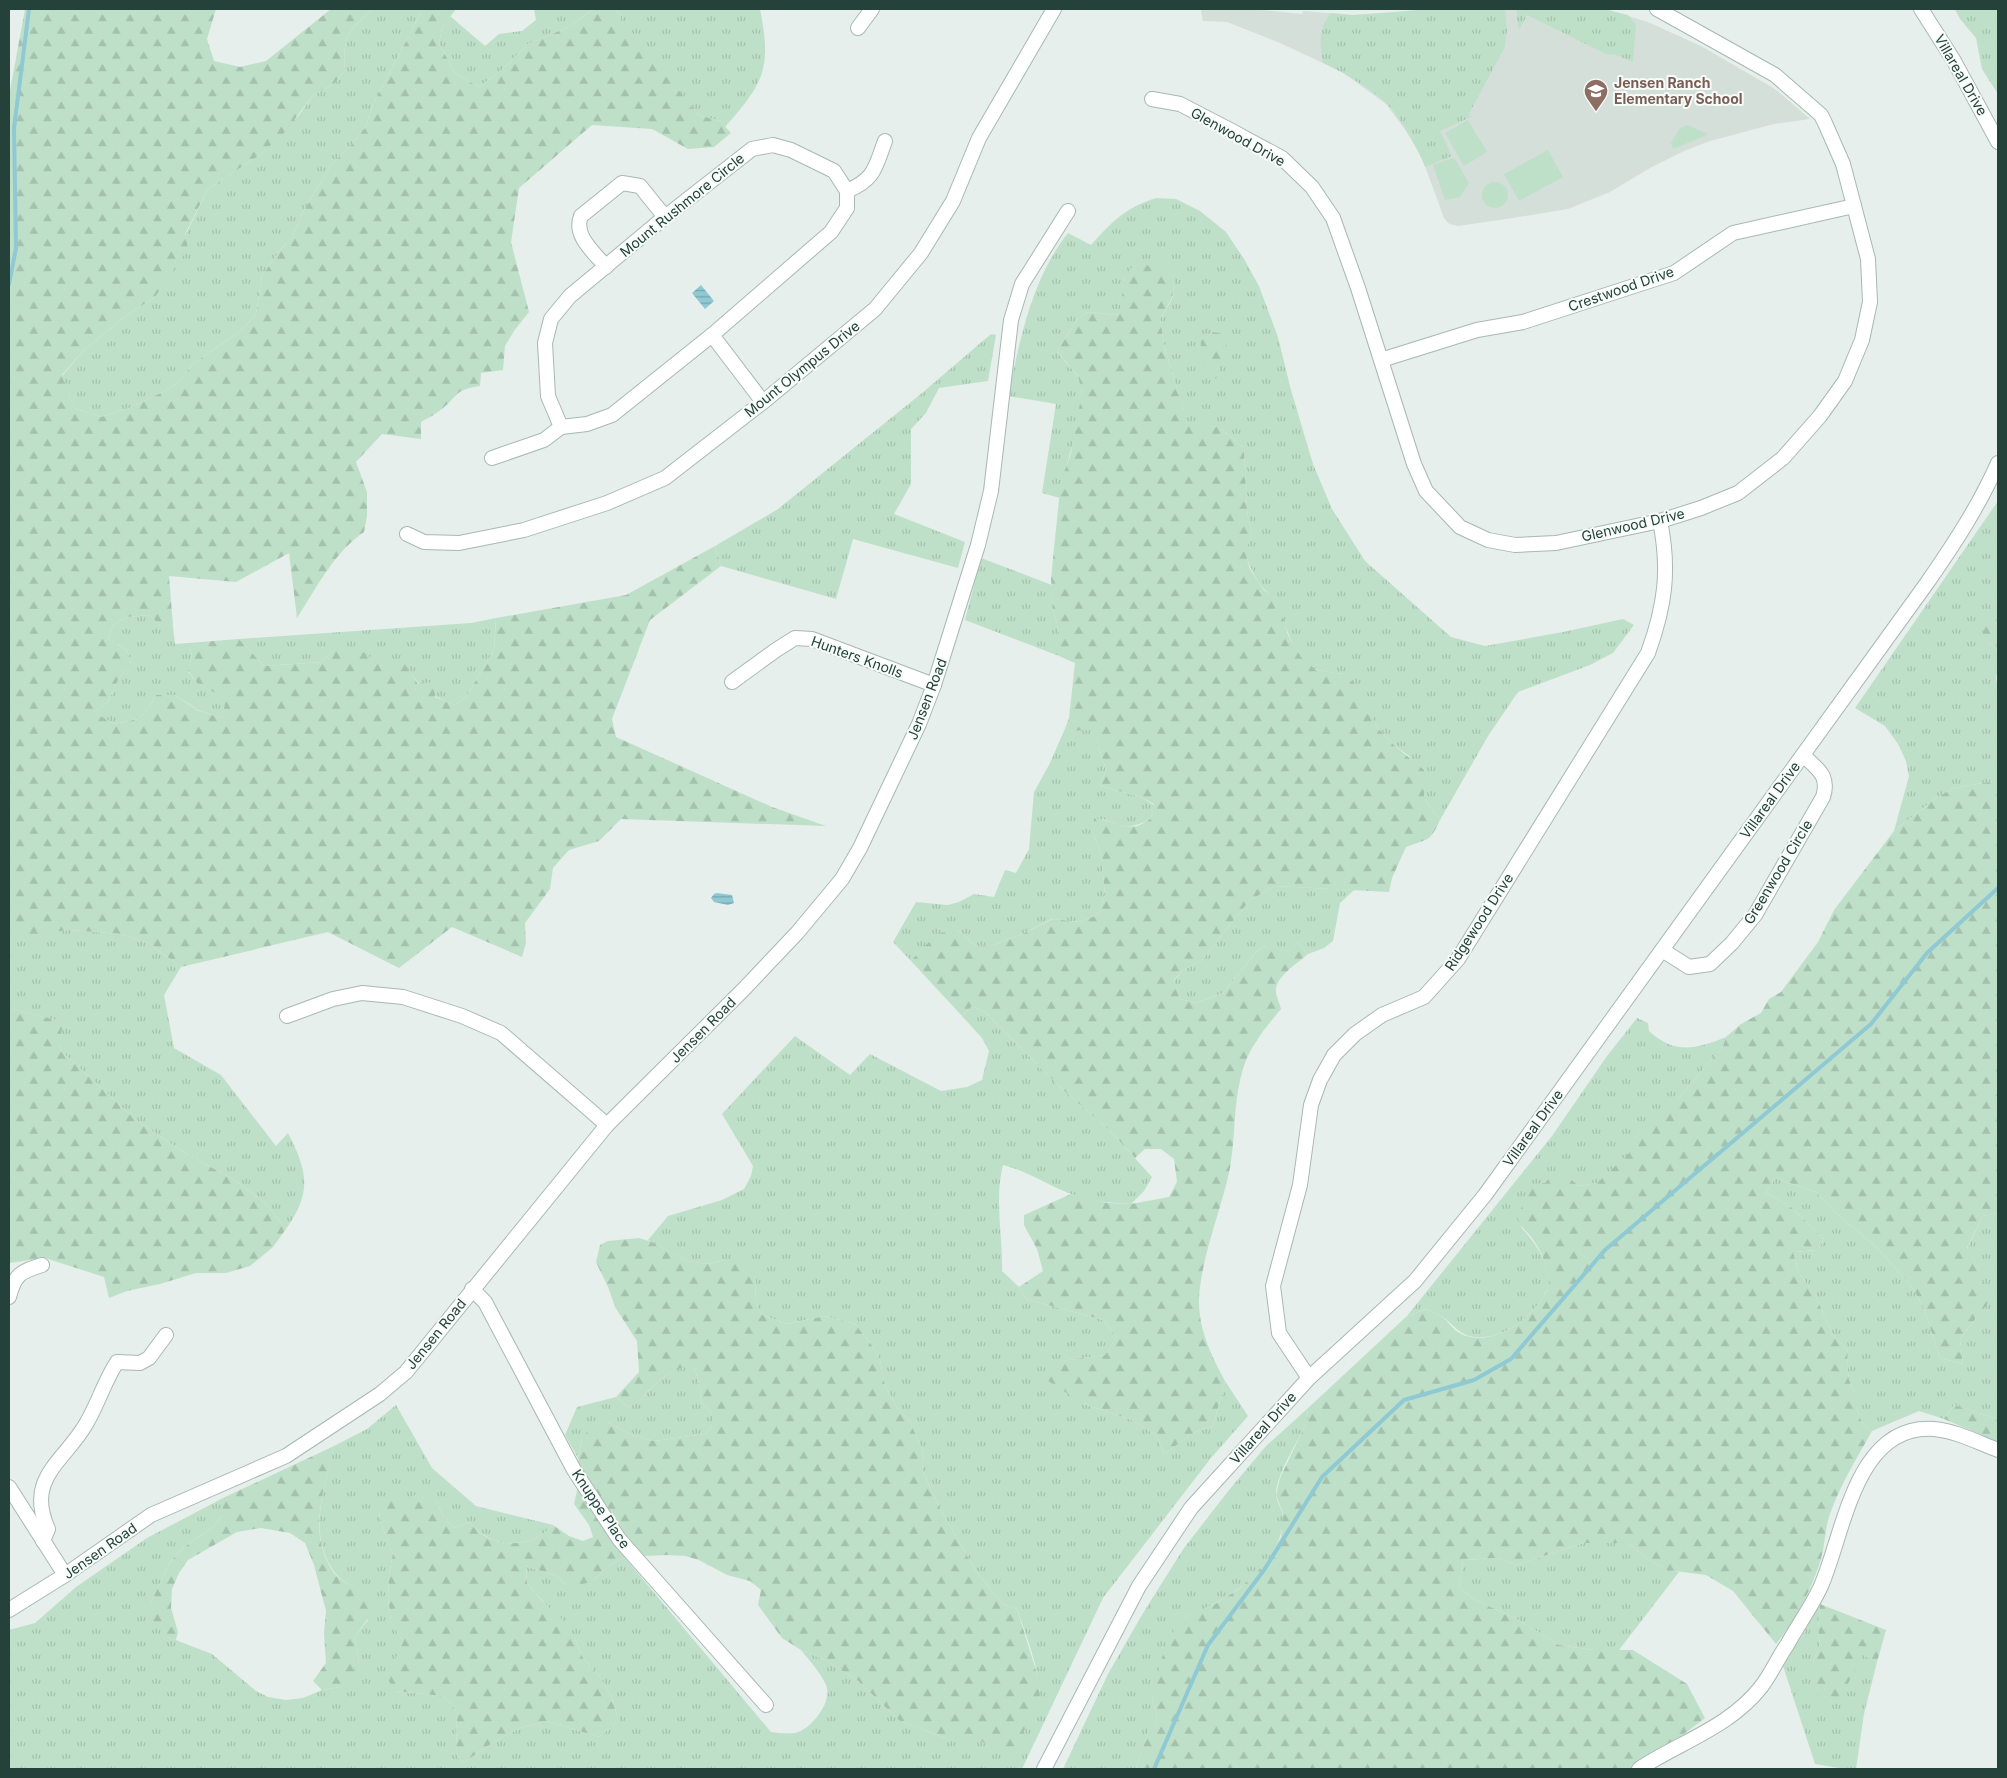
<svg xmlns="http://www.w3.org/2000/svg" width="2007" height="1778" font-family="Inter,sans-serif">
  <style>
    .built { fill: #d4dfda }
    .grass { fill: url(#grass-tufts) }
    .forest { fill: url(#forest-firs) }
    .park { fill: #bfe0c8 }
    .water { fill: url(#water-rules) }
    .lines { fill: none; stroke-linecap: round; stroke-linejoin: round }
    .stream { stroke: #8ec9d4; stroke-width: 4 }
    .minor-casing { stroke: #a8b8b2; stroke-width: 16 }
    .minor { stroke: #fff; stroke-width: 14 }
    .labels { text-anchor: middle; stroke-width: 4; stroke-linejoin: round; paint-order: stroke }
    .street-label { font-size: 14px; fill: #24423a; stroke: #f7fbf9 }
    .education-label { font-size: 14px; font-weight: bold; fill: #785e54; stroke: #f7fbf9; text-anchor: start }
  </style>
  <defs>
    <pattern id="grass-tufts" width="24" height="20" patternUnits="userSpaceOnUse" patternTransform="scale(1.25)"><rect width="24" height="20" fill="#bfe0c8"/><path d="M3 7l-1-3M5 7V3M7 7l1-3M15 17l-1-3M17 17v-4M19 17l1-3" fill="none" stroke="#a4c1ad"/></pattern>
    <pattern id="forest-firs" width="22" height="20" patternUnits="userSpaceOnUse" patternTransform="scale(1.25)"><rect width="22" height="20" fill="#bfe0c8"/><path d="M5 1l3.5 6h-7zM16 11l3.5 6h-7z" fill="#a4c1ad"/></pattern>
    <pattern id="water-rules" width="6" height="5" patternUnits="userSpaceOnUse" patternTransform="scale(1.25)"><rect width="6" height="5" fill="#8ec9d4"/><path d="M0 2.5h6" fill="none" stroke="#74a5ad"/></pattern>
  </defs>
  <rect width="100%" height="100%" fill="#e6efeb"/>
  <!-- built -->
  <path class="built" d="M1204,9H1251L1302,14L1303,11L1353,15L1405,12L1406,11L1433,9H1604L1648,22L1701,46L1775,89L1810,119L1774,124L1710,141L1682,152L1650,168L1610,192L1568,209L1513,218L1458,226L1453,225L1448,223L1444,218L1422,158L1406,131L1386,104L1342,72L1280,43L1227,22L1203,21L1201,11Z"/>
  <!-- grass -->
  <g class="grass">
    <path d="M372,9H423L373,104L365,128L351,145L331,165L302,214L292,238L280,250L262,276L256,314L243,329L193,364L177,383L163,392L127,409L101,417L74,408L62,376L83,351L127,315L155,297L208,189L260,155L299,115L313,95L334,84L345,70C343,34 348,33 372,9Z"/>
    <path d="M534,9H593L571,26L528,44L502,70L479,87L456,74L439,44L442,27L450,16L485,46L499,34L522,31L536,20Z"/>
    <path d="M613,9H760C772,68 764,83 725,127L720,121L698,115L681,95L628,43L619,13Z"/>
    <path d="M1433,9H1505L1507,30L1505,47L1469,114L1471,117L1440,131L1452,156L1425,167C1419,149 1399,116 1386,103C1368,87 1345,73 1323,63C1320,45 1318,28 1331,13L1353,15Z"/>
    <path d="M1517,9H1604L1628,15L1636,24L1633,62L1614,54L1608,55L1527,15L1519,30L1517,21Z"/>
    <path d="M1955,9H1998V94L1982,69L1976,38L1960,19Z"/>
    <path d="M1156,198L1176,199L1200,211L1226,232L1244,259L1259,286L1278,337L1291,390L1313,464L1332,509L1365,561L1451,637L1485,646L1563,632L1623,619L1634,625L1613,653L1590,665L1518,692L1488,736L1440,820L1424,799V780L1409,756L1394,745L1377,727L1367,708L1344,674C1336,673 1326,672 1318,670C1292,661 1286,620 1274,600C1271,595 1267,592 1263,588C1254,577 1249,565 1244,550L1252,536L1247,511L1244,448L1219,427L1188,425L1165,349L1160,319C1174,296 1179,292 1169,267L1125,276L1120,315L1088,312L1078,318L1057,351C1061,357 1077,374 1079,378C1091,409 1062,465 1060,498L1042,493L1056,404L1008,396C1020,340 1031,280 1068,233L1091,245C1113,221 1123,209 1156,198Z"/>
    <path d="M991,334L996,335L988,381L939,388L926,413L911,429V484L894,514L965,542L958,568L853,539L836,599L721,566L715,546L778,509L922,393Z"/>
    <path d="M1998,501V601L1994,602L1988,642L1998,651V670L1996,677L1998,691V774L1994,781L1954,788L1936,798L1894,831L1909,776L1906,761L1898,744L1885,726L1855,708Z"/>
    <path d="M981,558L1052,585L1053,609L1059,632V656L965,620Z"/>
    <path d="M150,615L160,626H173L175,644L188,643L192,655L188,672L197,683L227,699L222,718L198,710L175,695H156C142,719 142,719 114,724L94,712L108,702L118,680L131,663L127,650L108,639L113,625L127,617Z"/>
    <path d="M496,618L494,650L466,697L455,705C424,693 418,685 401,659L381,666L371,660L334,650L321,662L264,666L239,639L471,623Z"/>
    <path d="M1090,729L1097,742L1106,770L1100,786L1141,797L1154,805L1151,818C1132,830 1123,827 1103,819L1093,832L1101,854L1105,895L1098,915L1079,922L1052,919L1020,935L993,945L976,946L958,930L921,949L911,961L893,942L916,902L948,905L959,902L974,894L994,897L1005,870L1016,873L1029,849L1034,792L1049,765L1064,731Z"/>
    <path d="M1275,886L1354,890L1340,903L1333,941L1324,948L1308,954L1298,943L1282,954L1264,946L1257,951L1223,993L1196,1003L1180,999L1174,981L1183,970L1202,960L1250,900Z"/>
    <path d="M69,930L121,934L150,944L181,967L164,995L174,1048L221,1075L276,1146L288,1133C308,1172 312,1192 286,1229L265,1203L236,1181L185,1153L137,1121L59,1049L62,1022L9,1008V938L10,936Z"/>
    <path d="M972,1006L986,1013L1061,1088L1109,1130L1152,1177L1144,1191L1131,1204C1111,1203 1090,1201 1071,1194C1047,1185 1027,1171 1003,1165C994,1200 1003,1235 1002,1271L1019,1287L1026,1299L1103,1320L1117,1337L1105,1355L1061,1361L1084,1404L1132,1420L1156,1435L1164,1454L1195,1432L1213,1426L1225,1381L1248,1416L1211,1458L1103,1598L1022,1769H9V1630L35,1623L76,1587L147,1538L223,1498V1515L214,1526L183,1548L170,1562L151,1602L168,1637L212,1654L256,1691L268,1697L286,1700L303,1698L322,1690L340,1687L359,1661L355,1636L368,1620L360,1591C352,1586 340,1580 335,1573C306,1534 325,1487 334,1446L367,1429L396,1405L432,1468L476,1506L553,1525C536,1545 505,1549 484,1535C478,1532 473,1526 469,1522L454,1528L444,1517L436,1502L379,1512L383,1529L393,1553L389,1575L388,1598L391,1621L403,1642L397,1656L395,1691L443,1696L450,1703L457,1712L456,1754L463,1763L497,1740L520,1728L547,1721L599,1737L619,1721L611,1696L599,1675L583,1658L575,1639L527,1583L526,1566L557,1576L566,1585L595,1579L612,1563L625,1558L771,1732C780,1733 790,1735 798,1732C813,1727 833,1701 826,1685C821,1673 809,1660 801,1650L825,1660L857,1680L900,1721L945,1738H978L990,1748L1040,1698C1039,1667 1027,1638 1017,1609L1003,1604L975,1570L940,1508L922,1470L924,1453L909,1420L896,1406L885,1385L880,1360L871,1344L855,1324L825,1316L786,1324L761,1314L755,1301L756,1278L725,1260L709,1264L687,1261L648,1240L668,1216L722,1200L744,1189L751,1176L753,1166L722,1114L795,1036L850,1075L870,1054L941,1091L967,1087L982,1080L989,1051L982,1038L962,1016Z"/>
    <path d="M1637,1018L1648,1023L1649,1031C1675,1055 1696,1049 1726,1037L1723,1046L1679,1098L1638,1133L1630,1153L1597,1183L1579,1186L1569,1178L1521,1227C1535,1243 1550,1262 1549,1285C1549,1288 1546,1292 1544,1295C1532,1317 1503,1340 1476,1337C1459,1336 1454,1324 1441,1316C1436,1313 1431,1311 1427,1309L1407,1316L1552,1136L1607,1056Z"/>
    <path d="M1775,1178L1816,1192L1836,1213L1876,1247L1910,1284L1923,1306L1940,1358L1963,1364L1960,1339L1976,1319L1979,1269L1967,1249L1983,1216L1998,1213V1419L1954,1405L1944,1419L1919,1411L1872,1431L1863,1425L1856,1407V1395L1849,1380L1847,1365L1848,1351L1833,1335L1816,1297L1799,1273L1793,1252L1818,1250L1824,1239L1791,1207L1766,1193Z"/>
    <path d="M686,1365L695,1369L700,1387L701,1402L712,1414V1426L705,1434L654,1441L631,1435L606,1421L582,1439L578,1458L565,1435L577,1407L616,1397L628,1407C642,1402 642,1397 652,1387C662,1377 673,1371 686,1365Z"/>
    <path d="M1307,1409L1308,1419C1299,1441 1278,1470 1276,1493C1276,1503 1285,1511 1283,1522C1277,1572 1226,1601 1183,1618L1158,1680L1152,1699L1156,1713L1157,1725L1149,1730L1136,1769H1063L1108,1674L1143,1613L1184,1548L1229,1490L1266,1446Z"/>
    <path d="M1584,1543H1628C1644,1556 1658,1569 1679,1572L1619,1650H1593L1559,1645L1517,1619L1475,1600L1459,1587L1463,1560L1497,1558L1516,1565Z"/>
    <path d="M1820,1604L1818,1629L1820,1644L1813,1663L1862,1654L1877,1662L1864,1714L1856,1769H1839V1768L1815,1764L1782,1663L1802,1636Z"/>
  </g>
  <!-- forest -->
  <g class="forest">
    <path d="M25,9H216L207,39L214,61L240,67L266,61L331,9H372C348,33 343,34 345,70L334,84L313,95L285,132L260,155L208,189L185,234L188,248L155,297L127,315L83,351L62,375L74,408L101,417L127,409L163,392L177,383L193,364L243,329L256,314L262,276L280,250L292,238L302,214L331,165L351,145L365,128L373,104L423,9H456L442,27L439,44L456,74L479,87L502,70L528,44L571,26L593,9H613L619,13L629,43L665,73L698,115L720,121L731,133L714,147L688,149L652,129L592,125L519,188L511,242L529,312L514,331L505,346L503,370L481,373L480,386C454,390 459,395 442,409C436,414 428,418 421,422V439L382,434L356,462L367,492V516L364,532C334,552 316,589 297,618L289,553L236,582L169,576L173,626H160L150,615L127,617L113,625L108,639L127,650L131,663L118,680L108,702L94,712L114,724C142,719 142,719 156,695H175L197,710L222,718L226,699L197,683L188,671L192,655L188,643L239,639L264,666L321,662L334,650L356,646L381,666L401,658L418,684L434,682L435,697L455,705L466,697L494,650L496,618L626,595L715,546L721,566L650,620L612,719L616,737L772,807L826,826L621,819L599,841L569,850L553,868L550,889L525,923L526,943L522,957L452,927L399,968L328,932L181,967L150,944L121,934L69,930L9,938V96Z"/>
    <path d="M1153,265L1169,266C1179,292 1173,296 1160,319L1165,349L1188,424L1219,427L1244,448L1247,511L1252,536L1245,551L1250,569L1263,589L1272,596L1282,614L1288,635L1301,657L1316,670L1344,674L1358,687L1377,727L1394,745L1424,770V799L1440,820C1429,844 1428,838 1406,847L1392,878L1389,892L1275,886L1250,900L1202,960L1183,970L1174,980L1180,999L1196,1003L1223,993L1257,951L1264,946L1277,950L1282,953L1298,943L1308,954C1298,963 1277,976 1276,989C1275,995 1280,1003 1281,1009C1267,1026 1251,1044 1244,1066C1233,1098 1236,1135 1230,1168C1221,1212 1202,1253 1199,1298C1198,1328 1211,1355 1225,1381L1213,1426L1195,1432L1164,1454L1156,1435L1132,1420L1084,1404L1045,1379L1060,1361L1105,1355L1117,1337L1103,1320L1026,1299L1019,1287L1043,1271L1037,1249L1024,1225V1215L1071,1194L1108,1203L1131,1204L1169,1197L1177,1182L1174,1159L1161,1149H1145L1135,1158L1109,1130L1061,1088L986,1013L972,1006L962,1016L911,961L921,949L940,933L958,930L976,946L993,945L1020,935L1053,919L1079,922L1098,915L1105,895L1101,854L1093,832L1094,818C1107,819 1123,829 1137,826C1141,825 1147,821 1151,818L1154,804L1141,797L1100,786L1106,770L1097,742L1090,730L1064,731L1069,718L1075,663L1059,656V632L1053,609L1051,579L1054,548L1061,481L1071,453L1082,392L1078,376L1057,351L1078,318L1088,312L1119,315L1125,276L1133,266Z"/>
    <path d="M1211,332L1221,333L1227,346L1216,379C1201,367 1200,360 1201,341Z"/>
    <path d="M1998,601V651L1988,642L1983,632L1986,614L1994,602Z"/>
    <path d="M1998,773V1213L1983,1216L1967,1248L1979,1269L1988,1303L1960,1339L1963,1364L1940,1358L1923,1306L1910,1284L1876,1247L1836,1213L1816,1192L1775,1178L1766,1193L1791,1207L1824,1239L1818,1250L1793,1252L1799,1273L1816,1297L1833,1335L1848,1351L1847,1365L1849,1380L1856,1395V1407L1863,1425L1872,1431C1858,1456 1839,1487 1830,1514C1825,1528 1825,1545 1821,1559C1811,1591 1796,1619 1776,1644L1733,1591L1706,1575L1667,1570L1649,1560L1628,1543H1584L1516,1565L1497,1558L1463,1560L1459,1587L1475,1600L1517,1619L1559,1645L1593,1650H1633L1687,1684L1705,1718L1671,1744L1631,1769H1136L1149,1729L1157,1725L1156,1713L1152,1699L1161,1660L1174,1630L1183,1618L1215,1604L1239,1589L1268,1561L1281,1537L1283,1513L1276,1495L1280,1478L1308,1419L1307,1409L1407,1316L1427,1309C1431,1311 1436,1313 1441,1316C1448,1321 1453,1330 1461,1334C1490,1347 1528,1323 1542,1298C1545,1294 1549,1289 1549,1284C1549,1271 1543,1255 1536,1244C1529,1232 1522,1231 1517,1216L1534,1184L1545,1183L1555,1171L1569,1178L1579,1186L1597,1183L1629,1153L1638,1133L1651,1118L1679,1098L1723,1046L1726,1037L1741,1024L1761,1013L1769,999L1781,992L1818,942L1834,910L1894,831L1936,798L1954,788L1994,781Z"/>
    <path d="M9,1008L63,1022L59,1049L137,1121L185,1153L236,1181L265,1203L286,1229L273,1247L250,1266L226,1273H196L160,1284L127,1291L109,1298L104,1277L45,1258L9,1263Z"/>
    <path d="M639,1238L652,1242L687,1261L709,1264L725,1260L749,1262L756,1278L755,1301L761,1314L786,1324L825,1316L855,1324L871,1344L880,1360L885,1385L896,1406L909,1420L924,1453L922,1470L940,1508L975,1570L1003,1604L1017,1609L1039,1680L1040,1698L1015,1749L990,1748L978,1738H945L900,1721L857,1680L825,1660L801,1650L782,1638L758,1605L761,1590L750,1581L727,1575L699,1560L685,1556L668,1555L644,1556L636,1546L625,1558L612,1563L595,1579L582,1585H566L557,1576L526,1566L527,1583L542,1601L563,1620L575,1639L583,1658L599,1675L611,1696L619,1721L599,1737L547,1721L520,1728L497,1740L463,1763L456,1754L457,1712L450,1703L443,1696L395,1691L387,1678L403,1642L391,1621L388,1598L389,1575L393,1553L383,1529L379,1512L388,1502L424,1493L436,1502L444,1517L454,1528L469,1522C473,1526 478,1532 483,1535C505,1549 536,1545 553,1525L569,1536L583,1541L593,1537L589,1525L574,1504L580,1477L578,1458L582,1439L592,1425L606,1421L631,1435L654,1441L705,1434L712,1426V1414L701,1402L700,1387L695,1369L686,1366C673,1371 662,1377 652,1387C641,1397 643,1402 628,1407L616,1397L639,1372L637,1341L615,1307L608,1287L596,1262L600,1245L608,1241Z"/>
    <path d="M1954,1405L1998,1419V1442L1944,1419Z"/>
    <path d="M334,1446C325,1488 306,1533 334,1573C340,1581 352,1585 360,1591C366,1596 371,1602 376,1608L355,1636L359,1661L348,1681L340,1687L322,1690L313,1681L326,1663L324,1633L326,1611L314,1565L305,1543L290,1533L261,1528L237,1532L188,1560L179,1573L172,1589L171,1608L178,1632L176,1640L168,1637L152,1623L151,1602L170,1562L183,1548L214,1526L223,1515V1498Z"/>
    <path d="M1820,1604L1886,1630L1877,1662L1862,1655L1843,1694L1831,1703L1820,1699L1812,1685L1813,1663L1820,1644L1818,1629Z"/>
  </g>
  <!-- park -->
  <g class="park">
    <path d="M1468,120L1487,152L1464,166L1445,133Z"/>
    <path d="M1687,125L1706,133L1707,135L1673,149L1671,143L1680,128Z"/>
    <path d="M1548,150L1563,177L1519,201L1504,174Z"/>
    <path d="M1452,158L1455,159L1469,183L1460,197L1445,200L1433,165Z"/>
    <circle cx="1495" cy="195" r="13"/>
  </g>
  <!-- water -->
  <g class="water">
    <path d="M701,285L714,301L705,309L692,293Z"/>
    <path d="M717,893L732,895L734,903L728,905L714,902L711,898L714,894Z"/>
  </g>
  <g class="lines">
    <!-- stream -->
    <g class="stream">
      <path d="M9,284L16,248L14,128L29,9"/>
      <path d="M1154,1769L1208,1645L1264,1570L1322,1477L1404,1400L1474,1380L1511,1359L1605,1250L1871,1024L1927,953L1998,888"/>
    </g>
    <defs>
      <g id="minor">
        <path d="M1921,9L1954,61L1998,142"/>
        <path d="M858,28L872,9"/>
        <path d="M1152,99L1180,104L1232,131L1282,158L1312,187L1333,218L1358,288L1414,464L1426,491L1460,527L1488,540L1515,545L1556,543L1660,521L1701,508L1738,493L1783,458L1820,416L1845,381L1862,340L1870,302L1868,259L1843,164L1825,123L1821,115L1775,75L1657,9"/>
        <path d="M773,145L791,150L834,171L847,191V208L831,232L712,335L612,415L587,424L561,427L548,396L545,343L551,319L570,296L665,217L752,149Z"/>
        <path d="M847,191C875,179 875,168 885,141"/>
        <path d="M606,267C594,252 573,236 581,216L622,183L640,186L665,217"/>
        <path d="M712,335L763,402"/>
        <path d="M1381,360L1477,330L1523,322L1674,273L1733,233L1854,206"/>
        <path d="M492,458L544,440L561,427"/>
        <path d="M407,534L424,542L459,543L524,530L607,503L665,478L763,402L875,309L921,253L953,201L979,138L1054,9"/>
        <path d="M732,682L776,650L795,638L812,639L934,685"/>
        <path d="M1662,950L1689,967L1710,964L1732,943L1755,915L1823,797C1830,775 1817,769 1803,755"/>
        <path d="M287,1016L333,999L362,993L403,997L462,1016L501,1033L607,1125"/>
        <path d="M472,1289L485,1302L574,1470L619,1539L766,1705"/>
        <path d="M9,1297C15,1274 20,1272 42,1265"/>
        <path d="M1309,1378L1279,1333L1273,1286L1300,1185L1311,1105L1320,1080L1334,1055L1355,1034L1382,1015L1424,997L1458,959L1648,653C1665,606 1670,570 1660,521"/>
        <path d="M9,1487L65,1575"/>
        <path d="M43,1541L48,1529C25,1478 64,1462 86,1424C98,1404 104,1382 117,1362L140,1363L149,1358L166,1335"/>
        <path d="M9,1610L65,1575L151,1515L286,1456L380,1394L406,1372L607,1125L743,990L797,933L842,879L860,848L919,724L934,685L978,545L991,491L1011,320L1022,284L1068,211"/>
        <path d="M1044,1769L1139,1586L1191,1508L1309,1378L1415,1281L1485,1195L1927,583C1954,544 1979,506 1998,463"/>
        <path d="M1639,1769C1680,1742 1730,1727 1761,1687C1771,1674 1778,1658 1787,1645C1798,1625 1812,1606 1821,1586C1844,1534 1855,1423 1934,1429C1956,1431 1977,1442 1998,1450"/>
      </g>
    </defs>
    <!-- minor casing -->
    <use href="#minor" class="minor-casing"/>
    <!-- minor -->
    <use href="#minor" class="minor"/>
  </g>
  <!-- icons -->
  <defs>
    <symbol id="school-pin" viewBox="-11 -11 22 30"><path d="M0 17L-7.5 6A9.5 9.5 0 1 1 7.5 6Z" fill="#8d6e63" stroke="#f7fbf9"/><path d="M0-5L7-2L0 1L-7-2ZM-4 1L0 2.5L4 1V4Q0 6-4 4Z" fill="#fff"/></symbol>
  </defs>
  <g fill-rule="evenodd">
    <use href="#school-pin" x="1582" y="77" width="28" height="38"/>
  </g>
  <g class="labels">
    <!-- street labels -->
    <g class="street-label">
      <text transform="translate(1961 75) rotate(60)" y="5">Villareal Drive</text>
      <text transform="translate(1238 137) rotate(29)" y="5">Glenwood Drive</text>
      <text transform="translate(682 205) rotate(-39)" y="5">Mount Rushmore Circle</text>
      <text transform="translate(1621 289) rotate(-19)" y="5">Crestwood Drive</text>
      <text transform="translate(802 369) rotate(-39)" y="5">Mount Olympus Drive</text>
      <text transform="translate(1633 525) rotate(-13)" y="5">Glenwood Drive</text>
      <text transform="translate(857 657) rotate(20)" y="5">Hunters Knolls</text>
      <text transform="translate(927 699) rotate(-69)" y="5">Jensen Road</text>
      <text transform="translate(1770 800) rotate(-54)" y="5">Villareal Drive</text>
      <text transform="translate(1778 872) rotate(-59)" y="5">Greenwood Circle</text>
      <text transform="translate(1479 922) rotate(-57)" y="5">Ridgewood Drive</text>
      <text transform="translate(703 1030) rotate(-45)" y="5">Jensen Road</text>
      <text transform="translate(1533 1128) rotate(-54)" y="5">Villareal Drive</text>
      <text transform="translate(436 1334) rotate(-51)" y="5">Jensen Road</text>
      <text transform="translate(1263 1428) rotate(-48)" y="5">Villareal Drive</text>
      <text transform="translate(601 1509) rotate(56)" y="5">Knuppe Place</text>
      <text transform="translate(100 1551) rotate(-35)" y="5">Jensen Road</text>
    </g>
    <!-- education labels -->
    <g class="education-label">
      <text x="1614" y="88">Jensen Ranch<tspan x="1614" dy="16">Elementary School</tspan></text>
    </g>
  </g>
  <!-- border -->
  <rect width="2007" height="1778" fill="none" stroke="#24423a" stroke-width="20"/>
</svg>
